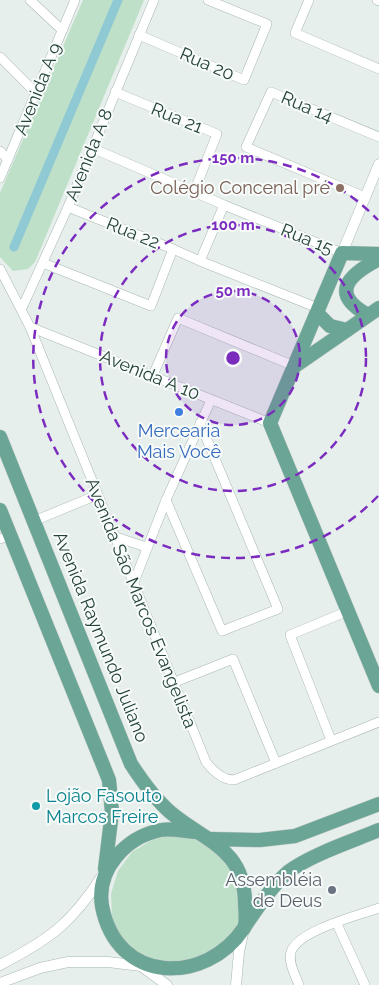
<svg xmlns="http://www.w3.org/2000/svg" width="379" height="985" font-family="Raleway,sans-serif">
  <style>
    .green { fill: #bfe0c8 }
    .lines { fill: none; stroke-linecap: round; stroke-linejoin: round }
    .canal { stroke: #8ec9d4; stroke-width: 9 }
    .minor-casing { stroke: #a8b8b2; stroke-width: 10 }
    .tertiary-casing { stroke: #a8b8b2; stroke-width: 11 }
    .primary-casing { stroke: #c2cac8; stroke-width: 15 }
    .minor { stroke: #fff; stroke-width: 9 }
    .tertiary { stroke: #fff; stroke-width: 10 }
    .primary { stroke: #6aa596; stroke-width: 14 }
    .ring { fill: none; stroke: #7b2cbf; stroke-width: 2.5; stroke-dasharray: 9 6 }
    .education-dot { fill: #8d6e63; stroke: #f7fbf9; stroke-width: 2 }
    .shop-dot { fill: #3f7fe0; stroke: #f7fbf9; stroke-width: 2 }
    .culture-dot { fill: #0f9aa8; stroke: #f7fbf9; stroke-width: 2 }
    .worship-dot { fill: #6b7280; stroke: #f7fbf9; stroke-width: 2 }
    .labels { text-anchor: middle; stroke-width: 4; stroke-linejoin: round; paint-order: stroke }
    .street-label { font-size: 18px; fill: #24423a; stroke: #f7fbf9 }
    .education-label { font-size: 18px; fill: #785e54; stroke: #f7fbf9; text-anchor: end }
    .shop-label { font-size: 18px; fill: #366cbe; stroke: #f7fbf9 }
    .culture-label { font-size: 18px; fill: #0d838f; stroke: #f7fbf9; text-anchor: start }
    .worship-label { font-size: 18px; fill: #5b616d; stroke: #f7fbf9; text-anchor: end }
    .centre { fill: #7b2cbf; stroke: #f7fbf9; stroke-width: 2.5 }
    .ring-label { font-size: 15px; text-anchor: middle; font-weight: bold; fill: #7b2cbf; stroke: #f7fbf9; stroke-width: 4; stroke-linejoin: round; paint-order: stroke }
  </style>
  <rect width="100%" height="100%" fill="#e6efeb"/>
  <!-- green -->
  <g class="green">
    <path d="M83,0H144L35,262L28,269L13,271L0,257V193Z"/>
    <path d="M175,834L198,838L235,866L243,916L233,938L184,968L160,966L130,948L116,929L112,918L111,894L118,871L132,852L152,840Z"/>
  </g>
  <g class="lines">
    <!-- canal -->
    <path class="canal" d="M14,247L118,0"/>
    <defs>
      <g id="minor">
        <path d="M30,0L62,30"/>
        <path d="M309,0L295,33L379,69"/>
        <path d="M377,0L379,1"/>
        <path d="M139,35L244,80L267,24L208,0"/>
        <path d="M0,57L36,93"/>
        <path d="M92,148L194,192L217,134L115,92"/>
        <path d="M0,151L8,160"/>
        <path d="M0,178L75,0"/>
        <path d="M194,192L224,205"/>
        <path d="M365,197L246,147L271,92L379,137"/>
        <path d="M173,249L200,261"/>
        <path d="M43,263L151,306L173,249L68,207"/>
        <path d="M0,269L30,327L206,762C213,771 222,780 234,780L379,722"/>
        <path d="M22,308L68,207L154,0"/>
        <path d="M318,308L200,261L224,205L342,253"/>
        <path d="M30,327L270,423"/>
        <path d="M153,375L178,318L294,366"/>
        <path d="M166,500L222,631L278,609L200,423"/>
        <path d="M34,521L97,495"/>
        <path d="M116,537L146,547"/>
        <path d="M0,539L10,535"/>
        <path d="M134,582L166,500L211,400"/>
        <path d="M175,682L233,659L276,763"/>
        <path d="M331,740L290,635L348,611"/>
        <path d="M337,924L365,985"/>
        <path d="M299,985C295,975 288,962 291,952C297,931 359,915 379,908"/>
      </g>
      <g id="tertiary">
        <path d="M342,253L379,164"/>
        <path d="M0,965C50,939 72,923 102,876"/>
        <path d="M0,983L40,968L68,962H108L141,966L167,985"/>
        <path d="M236,985L239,952L244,929"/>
      </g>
      <g id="primary">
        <path d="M379,254L342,253L270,423L379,686"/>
        <path d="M317,313L330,326L347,330"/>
        <path d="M368,315C328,293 350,274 379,259"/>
        <path d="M295,366L379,308"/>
        <path d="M0,437L131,764C142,781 154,798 170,812C204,841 244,848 245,902C245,909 247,922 244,928C206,985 117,985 102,906C96,869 126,837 161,830C172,828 183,831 195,832"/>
        <path d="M0,510L109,780L112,812L105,869"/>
        <path d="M210,839L260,840L295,836L379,804"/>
        <path d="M245,926C258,907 271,887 288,872C310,855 353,841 379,830"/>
      </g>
    </defs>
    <!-- minor casing -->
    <use href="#minor" class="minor-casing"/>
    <!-- tertiary casing -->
    <use href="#tertiary" class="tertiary-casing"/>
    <!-- primary casing -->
    <use href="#primary" class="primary-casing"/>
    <!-- minor -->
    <use href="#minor" class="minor"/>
    <!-- tertiary -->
    <use href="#tertiary" class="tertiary"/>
    <!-- primary -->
    <use href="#primary" class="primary"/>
  </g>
  <!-- distance rings -->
  <circle cx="233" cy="358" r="67" fill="#7b2cbf" fill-opacity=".12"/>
  <g class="ring">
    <circle cx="233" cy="358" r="67"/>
    <circle cx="233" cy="358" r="133"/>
    <path d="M378 496A200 200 0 1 1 378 220"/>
  </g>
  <!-- markers -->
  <circle class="education-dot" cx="340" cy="188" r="5"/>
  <circle class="shop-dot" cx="179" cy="412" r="5"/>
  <circle class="culture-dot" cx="36" cy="806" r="5"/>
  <circle class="worship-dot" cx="332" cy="890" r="5"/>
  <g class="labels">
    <!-- street labels -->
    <g class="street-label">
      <text transform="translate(207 64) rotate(23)" y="6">Rua 20</text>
      <text transform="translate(38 89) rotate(-68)" y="6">Avenida A 9</text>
      <text transform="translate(307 107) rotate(23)" y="6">Rua 14</text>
      <text transform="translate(177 118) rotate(22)" y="6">Rua 21</text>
      <text transform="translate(89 155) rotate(-68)" y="6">Avenida A 8</text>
      <text transform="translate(133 233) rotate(22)" y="6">Rua 22</text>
      <text transform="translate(307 239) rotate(22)" y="6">Rua 15</text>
      <text transform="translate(150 375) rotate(22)" y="6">Avenida A 10</text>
      <text transform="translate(141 603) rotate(68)" y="6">Avenida São Marcos Evangelista</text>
      <text transform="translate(101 637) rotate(68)" y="6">Avenida Raymundo Juliano</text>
    </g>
    <!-- education labels -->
    <g class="education-label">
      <text x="330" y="194">Colégio Concenal pré</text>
    </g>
    <!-- shop labels -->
    <g class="shop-label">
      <text x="179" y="437">Mercearia<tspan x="179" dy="21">Mais Você</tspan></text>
    </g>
    <!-- culture labels -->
    <g class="culture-label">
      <text x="46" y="802">Lojão Fasouto<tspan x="46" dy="21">Marcos Freire</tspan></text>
    </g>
    <!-- worship labels -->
    <g class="worship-label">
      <text x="322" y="886">Assembléia<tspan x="322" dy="21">de Deus</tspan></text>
    </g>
  </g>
  <circle cx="233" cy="358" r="8" class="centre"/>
  <g class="ring-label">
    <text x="233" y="163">150 m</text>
    <text x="233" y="230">100 m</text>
    <text x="233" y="296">50 m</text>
  </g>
</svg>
